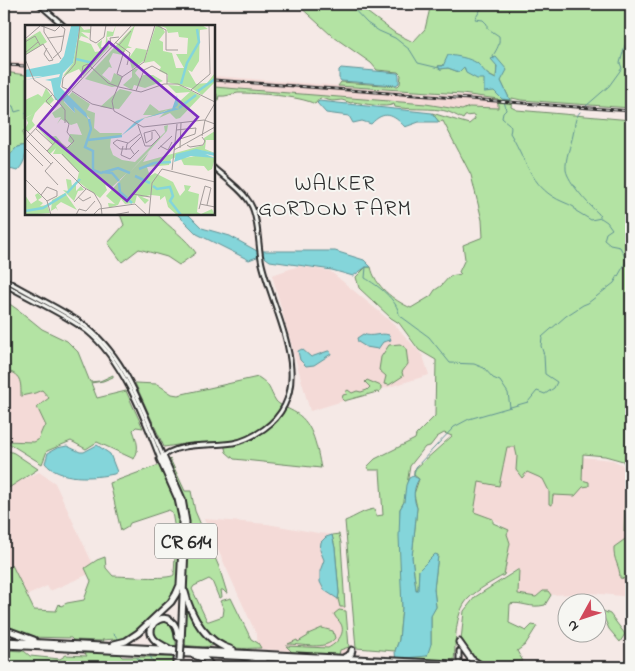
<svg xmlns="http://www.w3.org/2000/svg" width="635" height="671" font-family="'Indie Flower',sans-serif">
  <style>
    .built { fill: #f4dad7 }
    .green { fill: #b3e3a3; stroke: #6f8767; fill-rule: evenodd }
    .water { fill: #84d5da; stroke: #609194 }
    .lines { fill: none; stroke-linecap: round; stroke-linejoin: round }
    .stream { stroke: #609194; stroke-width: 1 }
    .secondary-casing { stroke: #2b2b2b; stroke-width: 7 }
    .highway-casing { stroke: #2b2b2b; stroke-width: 9 }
    .secondary { stroke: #f6f6f2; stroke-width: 3 }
    .highway { stroke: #f6f6f2; stroke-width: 5 }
    .rail-casing { stroke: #2b2b2b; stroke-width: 3 }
    .rail { stroke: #f6f6f2; stroke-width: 1; stroke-dasharray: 4; stroke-linecap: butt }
    .highway-bridge-casing { stroke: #2b2b2b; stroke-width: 9; stroke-linecap: butt }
    .highway-bridge { stroke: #f6f6f2; stroke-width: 5 }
    .labels { text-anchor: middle; stroke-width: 4; stroke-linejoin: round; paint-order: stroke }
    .shield { fill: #f6f6f2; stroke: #686867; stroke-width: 1 }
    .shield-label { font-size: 20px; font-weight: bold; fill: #2b2b2b }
    .neighbourhood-label { font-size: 22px; letter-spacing: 1px; fill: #2b2b2b; stroke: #f6f6f2 }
    .inset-river { fill: none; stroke: #84d5da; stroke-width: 2.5 }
    .inset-road { fill: none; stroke: #a49d9b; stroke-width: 1 }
    .view { fill: #7b2cbf; fill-opacity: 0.15; stroke: #7b2cbf; stroke-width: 2.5 }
    .inset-edge { fill: none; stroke: #2b2b2b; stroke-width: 2.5 }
  </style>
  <rect width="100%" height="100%" fill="#f5e9e6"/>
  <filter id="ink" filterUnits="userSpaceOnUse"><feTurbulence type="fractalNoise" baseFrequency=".02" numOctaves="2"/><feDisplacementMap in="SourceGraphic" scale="10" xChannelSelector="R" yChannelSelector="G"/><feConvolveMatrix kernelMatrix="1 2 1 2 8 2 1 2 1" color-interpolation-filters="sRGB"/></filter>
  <g filter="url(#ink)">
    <!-- built -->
    <g class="built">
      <path d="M4,61L26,62V75L4,72Z"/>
      <path d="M214,76L496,98L498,99V108L469,107L462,110L426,104L214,87Z"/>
      <path d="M299,266L330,271L394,324L423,356L429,375L310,411L272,275Z"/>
      <path d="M4,300L21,312L42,329L67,341L72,411L43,428L38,440L34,442L4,440Z"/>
      <path d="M491,431L559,455L613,460L626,467L624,531L626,533L631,534V597L591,593L550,595L543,591L536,597L518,594L519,569L504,575L510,543L503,526L493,519L474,513L481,466Z"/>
      <path d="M39,472L55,483L96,571L50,591L47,586L24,597L9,567L4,570V488Z"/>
      <path d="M204,519L267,524L318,533L338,535L350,654L258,649L257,636Z"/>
    </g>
    <!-- green -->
    <g class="green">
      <path d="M297,4H356L395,33L413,42L425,29L431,4H631V108L521,100L512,98L511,107L517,110L631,120V534L626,533L624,531L626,467L623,461L605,456L583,454L582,480L589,482V486L583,487L575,496L553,495L552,505L549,504V491L543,479L527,472L522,478L516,470L517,456L515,447H507L499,486L479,482L474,512L493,519V523L509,530L507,534L510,543L504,575C492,582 478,589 468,599C454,614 456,642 454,661L405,658L431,644V615L436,607L434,589L438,555L419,570L418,590H416L412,557L417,508L414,494L419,479L414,475V470L452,436L444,433L437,437L430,446L425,447L410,466L404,502L400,509L402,608L399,640L395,651L356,648L345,521C355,517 364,510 375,509L376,516L383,515L380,470H369L367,467L375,459L415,439L416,435L435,416L436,360L419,350L399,323L391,318L359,288L356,277L366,267H371C375,286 393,300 411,308L431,296L435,290L441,286L450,276L461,274L459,272L465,259L463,245L483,237L482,220L471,175L443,121L439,122L432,113L469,124L475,119L474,115L465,116L463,119C455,115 449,111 440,110C425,108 410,110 395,107L394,104C386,109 363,103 353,102L351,103L342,100L332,101L320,98L315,104C300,96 256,93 238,93C231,94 226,97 219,96L218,100H217V94L215,93L214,104V87L426,104L462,110L469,107L498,108V99L462,94L338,86L341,82L398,86L400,84L401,75L398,72L377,70L371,63L331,35ZM476,63L485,73L496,79L497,66L501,81L510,100L502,99L484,78L464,66L459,72L448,68L440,69L438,66Z"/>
      <path d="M4,72L26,75V132L23,131V136L26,140V145L17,147L5,161Z"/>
      <path d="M120,214H157C170,228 186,238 196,253L179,265L167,257L139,249L122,262L108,243L124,225Z"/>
      <path d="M4,300L21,312L42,329L67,341L78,352L90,382L100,381L113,375V377L103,381L91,383L97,398L126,391L143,428L136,427L133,430C137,442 140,448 134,459L97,442L86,449L71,441L47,451L42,464L5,441L34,442L38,440L43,428L46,426L37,407L49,398L42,390L35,393L21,396C21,381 21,374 4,370Z"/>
      <path d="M400,344L406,348L408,364L402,372L403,376L389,385L384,384L386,376L379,370L381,357L389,345Z"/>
      <path d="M258,377C271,385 269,390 276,401C280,406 290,409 296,413C314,424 317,449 321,468L234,459L226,452L224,444H184L164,447L135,383L157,384L172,394L178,395Z"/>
      <path d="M367,380L381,386V390L379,393L377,392L344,401L342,399L343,395L347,394L345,392L348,390L352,393L357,391L361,392L367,390L370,387L365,382Z"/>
      <path d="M4,449L14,453L38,469L4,491Z"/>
      <path d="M170,459L185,491H191L195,511L219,567L227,593H226L223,590H221L222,597L219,598L212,581L209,579L194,586L192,589L207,621H209L223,616L224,609L220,601L231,598L251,639L258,643L261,648C250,648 235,650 224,645C205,637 187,606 186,586C185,563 190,541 188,518C186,498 177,478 169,460Z"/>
      <path d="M159,465C181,498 181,527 179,565C178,574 179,587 174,595C171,600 165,604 160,609C147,622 136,634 119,641L116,639L102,640L103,641L73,640L71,638L29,637L4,626V570L12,565L34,610L56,611L59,604L61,606L67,603L84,600L91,581L85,568L97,560L105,557L106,568L113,576C124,576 168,580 174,575L176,536L172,512L169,510L130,523L128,527L121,531L110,483Z"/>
      <path d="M339,534L341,543L345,607H340L338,599L339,593L335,548L332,535Z"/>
      <path d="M631,535V580L620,578C620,565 613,561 614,547Z"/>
      <path d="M519,569L518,594L536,597L543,591H548L551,595L545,605C530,609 521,601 510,604L509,623L526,631L532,625L537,626L525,645L517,651L523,661L479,663L472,657L461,641L464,611L475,597Z"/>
      <path d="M185,602L190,612L217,645L203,647L182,645Z"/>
      <path d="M339,610L346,611L349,647L340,650L339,655L292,652L286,646L328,648C336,644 346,634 341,624C339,620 336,619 334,614Z"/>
      <path d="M603,611L610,614L625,634L620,642L609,629L602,613Z"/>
      <path d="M163,619L172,623L176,632V646C160,645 157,645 152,629L156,622Z"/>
      <path d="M322,628L333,631L335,638C326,651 302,644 288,644L297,640L298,642L308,636V634Z"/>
      <path d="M4,650L24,651L30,656L60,659L66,655L87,656L84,652L119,654L122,657H175V667H48L43,665L31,667H4Z"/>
    </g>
    <!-- water -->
    <g class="water">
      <path d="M448,55C457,56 469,58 477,63C484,69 485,75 496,79L497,66L491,59L496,57L507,70L501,81L510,100L502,99L494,91L484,92V79H477L466,73L464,67L459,72L448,68L440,69L438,66H443Z"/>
      <path d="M341,68L398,73L399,76V83L396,85L341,81L339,78V70Z"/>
      <path d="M319,101L432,113L439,122H419L405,127C393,114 384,110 371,124L362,121L353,123L349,116L326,113L317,103Z"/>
      <path d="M26,145C26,156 25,163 17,171L10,169L4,171V161L17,147Z"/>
      <path d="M177,214H188L202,228L230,236L257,251H335L364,260L371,267H366L353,276L332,270L270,261L262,255L249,260L197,234Z"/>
      <path d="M363,334C372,338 380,332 389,335L391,340L383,342L378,349L366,347L358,342L357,338Z"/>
      <path d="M302,349L311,357L328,351H330L331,354L314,365L306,366L300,360L298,351Z"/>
      <path d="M97,445L110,454L117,472L114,474C94,478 59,481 45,463L48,453L57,448L67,446L80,452H84Z"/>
      <path d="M413,476L419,479C413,488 413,498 417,508L412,557L416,590H418L419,570L435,554L438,555L434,589L436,607L431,616V644L427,656L405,658V667H396L395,651L399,640L402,608L399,536L400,509L404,502L406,485L409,478Z"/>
      <path d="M332,535L335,548L339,593L338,599L324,590L320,582V571L324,560L320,550L321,542L326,537Z"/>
    </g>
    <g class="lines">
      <!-- stream -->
      <g class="stream">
        <path d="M349,4L367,23L379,31L395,38L410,50L418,63L439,68"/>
        <path d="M484,4L475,19L483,20L487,24V28L499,36C500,46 497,48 493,56L494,59"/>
        <path d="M4,104L13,106L15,112L22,110L26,114"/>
        <path d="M586,106L609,86L622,68L620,63L626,42V28L631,11"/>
        <path d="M580,112C574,119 575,126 573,135C571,145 565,158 566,170C568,182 589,205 599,214L600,217"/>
        <path d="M366,267L365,278C377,285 398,300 399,315L429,337L450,363L474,364L484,368L493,378L500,381L508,393L510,407"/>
        <path d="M413,476L416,467L454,427L469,419L528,402L537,391L545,394L554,388L557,382L545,374L544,355L541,346L542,337L566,316L583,305L588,303L614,283L625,264L626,259L620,247L610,245L604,240L606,233L612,229L607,222L601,218L591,220L576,211L574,207C567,203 559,201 552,196C530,182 523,154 510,133C513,124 508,124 502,118L503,113L506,110L504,100"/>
        <path d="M114,634L118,639"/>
        <path d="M150,656L156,667"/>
        <path d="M137,658L151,667"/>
      </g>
      <defs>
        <g id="secondary">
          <path d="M39,4L64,26"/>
          <path d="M4,279C29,294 56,306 80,322C125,353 142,408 163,456"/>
          <path d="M4,284C31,300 61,312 87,331C122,359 144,418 160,459C177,441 211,447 233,443C244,441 254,436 264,429C320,389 274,315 262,264C258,248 259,219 251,205C245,192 225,178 214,168"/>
          <path d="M459,651V667"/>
        </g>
        <g id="highway">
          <path d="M163,456L182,499L186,522L181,644"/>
          <path d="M185,592C191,617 206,643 233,650"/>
          <path d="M4,629L34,640"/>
          <path d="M4,641L513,667"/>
          <path d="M459,642L471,659L479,664"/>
          <path d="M114,644L126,641L138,633L171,602L176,594L180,585L182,547V517L178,499L160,459"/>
          <path d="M4,645L393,664"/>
          <path d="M168,648C157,643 145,636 154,623C167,612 177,623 178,637"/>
          <path d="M196,656L205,659L212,667"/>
          <path d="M345,657L351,654L352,650"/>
          <path d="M431,666L448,667"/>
          <path d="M177,667V659"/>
          <path d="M241,667L253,662L263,660"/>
        </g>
      </defs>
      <!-- secondary casing -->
      <use href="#secondary" class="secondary-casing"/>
      <!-- highway casing -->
      <use href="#highway" class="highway-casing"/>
      <!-- secondary -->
      <use href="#secondary" class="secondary"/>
      <!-- highway -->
      <use href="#highway" class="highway"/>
      <defs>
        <g id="rail">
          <path d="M4,65L26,66"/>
          <path d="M214,80L631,111"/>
        </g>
      </defs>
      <!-- rail casing -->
      <use href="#rail" class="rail-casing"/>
      <!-- rail -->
      <use href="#rail" class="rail"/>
      <defs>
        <path id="highway-bridge" d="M180,660L181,644"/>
      </defs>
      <!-- highway-bridge casing -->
      <use href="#highway-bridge" class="highway-bridge-casing"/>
      <!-- highway-bridge -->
      <use href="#highway-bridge" class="highway-bridge"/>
    </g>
  </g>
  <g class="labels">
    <!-- shield labels -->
    <rect class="shield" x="155" y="523.5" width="62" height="35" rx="4"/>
    <g class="shield-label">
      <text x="186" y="548">CR 614</text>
    </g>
    <!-- neighbourhood labels -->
    <g class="neighbourhood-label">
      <text x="335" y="190">WALKER<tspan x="335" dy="25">GORDON FARM</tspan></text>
    </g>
  </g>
  <!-- overview -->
  <g transform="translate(25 25)">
    <rect width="190" height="190" fill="#f5e9e6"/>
    <path d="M55,0L59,5L66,4L65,8L56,7L65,14L56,11L54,15L66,19L70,27L76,26L72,19L77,15L76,22L80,23L82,6L88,7L91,0L88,11L82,12L84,22L58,51L54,44L38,51L48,38ZM110,0L103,21L107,23H102L97,30L88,28L84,36L87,43L84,42L77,50L86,57L89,48L97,52L94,61L87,62L60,54ZM131,0H177L183,4L175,5L174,36L167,47L163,45L171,59L182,58L190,48V57L177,70L166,63L142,57L143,50L134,46L136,42L129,36L119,38ZM136,1L141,3L143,8L153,7L154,12L163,13L162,29H151L159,43H151L147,28L138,26V17L134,15L140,7ZM15,6L22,17L0,30V15ZM111,23L122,25L120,35L107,44L104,33ZM114,43L110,48L115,54L118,50H128L138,56L120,63L109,60L107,65L98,60L107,52V45ZM143,60L156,61L176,71L155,93L151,94L145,88L134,93L142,85L132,90L112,95L128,90H118L125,79L134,86L148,83L145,85L154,83L150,84L151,74L155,76L165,67L151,68ZM21,63L29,75L24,80L20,77L10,88L7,96L10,100L3,107L0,104L3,98L1,93L8,89L0,93V75L13,69L17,72ZM95,64L107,67L94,84L75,82ZM47,67L65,79L62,85L70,88L69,103L75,108H97L96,111L86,112L85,122L88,130L97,135L110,137L140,107L139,101L143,100L142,106L105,147L124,127L118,137L179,120V113L190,106V115H181L180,124L190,128L173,125L146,134L144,140L122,142L125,151L130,148L148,157L155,171L160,165L159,160L166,161L163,166L174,169L172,187L176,189L187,184L190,190H152L143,182L140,171L135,175V171L126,170L117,172L124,175L120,179L112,170L110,178L100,179L96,174L93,180L84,183L83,178L90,179L81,171L102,148L86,163L80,160L82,165L75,173L52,156L54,147L36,129H28L31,123L25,129L22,126L28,120L13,103L24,112L31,111L41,123L47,119L43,116L45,109L57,110L52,98L46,100L36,94L32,99L36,92L30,93L27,88L37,81L35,78L40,72L39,77L50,88L48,81L64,94L66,102L65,94L43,72ZM177,129L161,131L159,133L176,130L190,133L187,144L183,146L179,141L159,140L156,134L149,136L160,131L179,129L190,132ZM41,154L46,155L47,161L51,157V166L56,161L59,165L53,166L49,176L38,165L43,166ZM13,168L17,172L13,175L18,178L15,181L22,180L25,188L0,190V170L6,179L12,175L10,170ZM40,168L52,185L36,177L31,181L33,186L31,183L26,186L27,175Z" fill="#b3e3a3" fill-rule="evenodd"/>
    <path d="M55,0L48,38L38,48L35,62L61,88L63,94L49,82L50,88L38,75H30L26,56L20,55L34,52L35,49L0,55L18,51L0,52V45L34,38L39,31L46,1ZM152,70L153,80L150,83L155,84L120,93L96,111L111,96L147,84ZM171,124L190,128V131L180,129L190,133L166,131L149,137L151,129Z" fill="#84d5da"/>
    <path class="inset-river" d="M51,34L68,38M156,59L162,38L174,17L172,4M173,66L190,54M154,83L171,70M64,94L66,104L60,122L68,126V145L76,148L93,143L105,148M63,115L97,111M114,144L129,138L146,137M77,147L87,148L94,156M110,151L125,158M94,158L95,167L107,178M128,161L132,164L145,162L148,171L145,176L156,190M42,168L55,154M0,186L18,183L41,169"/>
    <path class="inset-road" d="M14,0L30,6L36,0M19,0V7L36,34M66,0L65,15L71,18L79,12L81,0M130,0L119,37L97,52L87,76L89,86L118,102L179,95L190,99M131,0L141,5V25H153M23,13L39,11M0,14L15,1M0,17L10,11L15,20M90,17L105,28L102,40M94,20L106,6M86,21L85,13L94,12M22,23L19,29L24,36L28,35M0,28L13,17M0,30L18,19L28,35M28,33L36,26L40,4L36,1M0,34L9,55L24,65L40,85V98M98,52L92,49L99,26M56,53L58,41L63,39L83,58L94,62M94,62L116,67L139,59H153L190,77M44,65L37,62L38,53L50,39L55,0M166,65L185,49L184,0M47,66L67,79L88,84M111,66L119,45L127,41L142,49V59M27,70L21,76L28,83M113,100L120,121H126L135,112L130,105L119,108L121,118L127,114V107M0,104L58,162L69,168L76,180L77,190M11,104L28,120M151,105L171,103L170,109L155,114M177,111L180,95L190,78M1,114L26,139M0,115L107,0M103,118L92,115L88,118L95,124H105M162,120L165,122L178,120L180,116L177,112M98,121L96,130L105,134L114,125M135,121L143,125L147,117M0,123L18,141M155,123L156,98M133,124L147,111M101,125L102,119L115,109M149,125L190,102M22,126L32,115L42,123L49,116L42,107L44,99L40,94M37,129L54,147M109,129L105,123L116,112M28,137L20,146L33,160M147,145L152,99M0,154L22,176L26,190M108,169L125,172M16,170L22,162L32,166V171L22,176M53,172L58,176L66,172M49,177L61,164M175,179L190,182M174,184L180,161L186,163L182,180M44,190H60M51,190L54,184L61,186L70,176M68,190L74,184L110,179L122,190M88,190L104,187M124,190L127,158L137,144L190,157"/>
    <path class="view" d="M84,17L173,92L102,176L13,101Z"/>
    <rect width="190" height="190" class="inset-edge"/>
  </g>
  <!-- margin -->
  <rect width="635" height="671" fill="none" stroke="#f6f6f2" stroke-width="20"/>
  <rect x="10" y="10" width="615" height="651" fill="none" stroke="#2b2b2b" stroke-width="2" filter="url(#ink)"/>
  <!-- north arrow -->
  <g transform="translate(582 618) rotate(230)"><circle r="24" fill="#f6f6f2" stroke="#a5a5a2"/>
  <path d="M0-4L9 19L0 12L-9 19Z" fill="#d1495b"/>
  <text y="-8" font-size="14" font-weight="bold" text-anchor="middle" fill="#2b2b2b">N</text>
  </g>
</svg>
